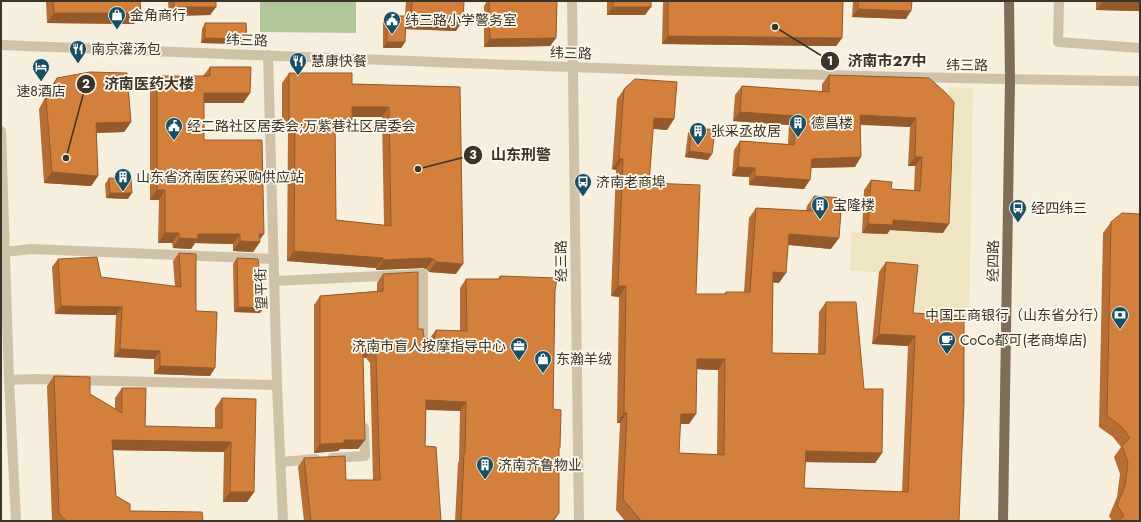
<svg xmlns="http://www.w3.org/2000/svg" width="1141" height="522" font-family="Jost,'Noto Sans SC',sans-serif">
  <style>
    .green { fill: #b0c79b }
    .plaza { fill: #efe5c3 }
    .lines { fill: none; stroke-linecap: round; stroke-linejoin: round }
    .minor { stroke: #d0c2a8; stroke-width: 10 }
    .major { stroke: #7f6d58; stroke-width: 10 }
    .wall { fill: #b66e34; fill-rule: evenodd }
    .shaded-wall { fill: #945a2b }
    .building { fill: #d4803d; stroke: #945a2b; fill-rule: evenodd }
    .labels { text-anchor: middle; stroke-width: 3.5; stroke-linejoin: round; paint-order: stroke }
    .poi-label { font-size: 14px; fill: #3c3329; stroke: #fcf8eb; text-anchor: start }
    .street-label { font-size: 14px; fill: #3c3329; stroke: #fcf8eb }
    .leader { fill: none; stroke: #3c3329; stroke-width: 1.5 }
    .callout-dot { fill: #3c3329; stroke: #fcf8eb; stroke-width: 1.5 }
    .mark-label { font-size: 12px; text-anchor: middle; font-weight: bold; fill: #fff }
    .callout-label { font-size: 15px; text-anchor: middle; font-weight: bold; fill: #3c3329; stroke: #fcf8eb; stroke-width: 3.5; stroke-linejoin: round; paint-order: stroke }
  </style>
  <rect width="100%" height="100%" fill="#f6efde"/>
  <!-- green -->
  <path class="green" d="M260,1H356V33L260,32Z"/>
  <!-- plaza -->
  <path class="plaza" d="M949,87L973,88L969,322L907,318L911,275L879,272L850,271L851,232L862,233L887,230L946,171Z"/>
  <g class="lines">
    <!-- minor -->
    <g class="minor">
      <path d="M572,1L579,521"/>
      <path d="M1059,1L1058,42L1140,48"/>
      <path d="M1,45C381,60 760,77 1140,81"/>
      <path d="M268,55L277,385L283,521"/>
      <path d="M1,131L9,380L16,521"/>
      <path d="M5,252L31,249L274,259"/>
      <path d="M275,281L423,274V342"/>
      <path d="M9,380L34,379L277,385"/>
      <path d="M332,458L365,456L364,428"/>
      <path d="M281,462L316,459"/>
    </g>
    <!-- major -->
    <path class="major" d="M1003,521L1010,80L1009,1"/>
  </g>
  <!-- wall -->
  <g class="wall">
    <path d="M46,1H140L141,13L134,24L47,23Z"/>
    <path d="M168,1H216V7L210,15L169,16Z"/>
    <path d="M406,1H464L456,31L405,29V42L401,48H383V21L387,16H405Z"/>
    <path d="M487,1H557L556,38L550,46L484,47V6Z"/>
    <path d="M607,1H651L645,15H607Z"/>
    <path d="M664,1H843L842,38L836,46L662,44L663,3Z"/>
    <path d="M853,1H912L906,19L852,17Z"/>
    <path d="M1096,1H1140V11L1096,10Z"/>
    <path d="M205,23L243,44L201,43L202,29Z"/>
    <path d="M210,67L250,93L243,103H204V140L259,240L260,242L253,252L233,251V244L195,243L191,249L173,248L172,243H158L159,200H150V86L157,76H203Z"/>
    <path d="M289,73L352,84L460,87L456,274L429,272L426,269L423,268L376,270V268L287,261L288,130H282V83ZM352,117H382L384,225L336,220L335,130H345Z"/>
    <path d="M829,75L929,78L943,233L890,230L887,234L862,233L864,190L871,180L891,189L914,190L915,166H908L910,127L860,125L855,167L811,168L804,189L749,185V177L732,176L734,150L740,141L788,144L789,125L733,121L735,95L742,86L822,92V84Z"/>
    <path d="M57,78L131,122L124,132L96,133L98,176L91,186L44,183L39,109L50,88Z"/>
    <path d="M624,89L674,119L667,130L653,129L649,183L696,294H724L726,292H744L749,218L756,208L806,211L807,206L814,196L831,249L788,245L779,283L773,282L772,353L818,354L819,312L826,302L864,389L882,453L875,463L805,462L804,488L902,492L908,346L872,344L879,272L886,262L913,313L959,521H625L616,510L620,423H617L619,297L611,296L616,170L612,169L617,99ZM697,369L718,370L717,455L679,453L680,424H689Z"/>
    <path d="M692,127L708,160L685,157L688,133Z"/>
    <path d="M109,178L128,199L106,198L105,184Z"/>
    <path d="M1111,222L1140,521H1112L1109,516L1117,497L1120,474L1114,457L1121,447L1113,437L1099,427L1103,233Z"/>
    <path d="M179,253L196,311L210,376L154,374V359L114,357L116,315L55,314L52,267L58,259L101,277L175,287L173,261Z"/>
    <path d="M237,258L260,313L234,312L233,264Z"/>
    <path d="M383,274L418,329L424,337L429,339L436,330L460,331V288L466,279H498L500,276L555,291L553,409L559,451V513L554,521H455L458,463L459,461L460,411L426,410L425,446L441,521H304L298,467L304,458L346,480H373L370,363L366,358L363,357L365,440L358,449H340L338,451L314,453V305L320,296L377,291V283Z"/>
    <path d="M54,376L90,394L115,409V398L122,388L145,426L215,428V408L222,398L254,492L247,502H223L224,452L112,450L116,496L130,511L203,521H52L47,386Z"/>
  </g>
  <!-- shaded-wall -->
  <g class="shaded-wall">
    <path d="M1103,1H1140V11L1096,10Z"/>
    <path d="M174,7H216L210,15L169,16Z"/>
    <path d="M613,7H651L645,15H607Z"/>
    <path d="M858,9L911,11L906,19L852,17Z"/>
    <path d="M54,13H141L134,24L47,23Z"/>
    <path d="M411,19L463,21L456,31L404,29Z"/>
    <path d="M668,36L842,38L836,46L662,44Z"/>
    <path d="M205,38L247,39L243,44L201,43Z"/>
    <path d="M556,38L550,46L484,47L490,39Z"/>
    <path d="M387,42H405L401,48H383Z"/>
    <path d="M204,93H250L243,103H197Z"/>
    <path d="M352,107H389L382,117H345Z"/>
    <path d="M740,112L796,116L789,125L733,121Z"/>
    <path d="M860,115L916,118L910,127L854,124Z"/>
    <path d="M654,118L674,119L667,130L647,128Z"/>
    <path d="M289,120H295L288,130H282Z"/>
    <path d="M335,120H352L345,130H328Z"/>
    <path d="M131,122L124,132L89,133L96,123Z"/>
    <path d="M689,151L712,154L708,160L685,157Z"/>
    <path d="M861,157L855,167L805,168L812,159Z"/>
    <path d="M915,157H922L915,166H908Z"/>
    <path d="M619,159H623L616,170L612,169Z"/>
    <path d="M738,167L755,168L749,177L732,176Z"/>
    <path d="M52,172L98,176L91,186L44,183Z"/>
    <path d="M755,176L810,180L804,189L749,185Z"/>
    <path d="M157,190H165L159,200H150Z"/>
    <path d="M110,193H132L128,199L106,198Z"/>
    <path d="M893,220L949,224L943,233L890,230L887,234L862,233L868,224Z"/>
    <path d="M165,233H179L172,243H158Z"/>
    <path d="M198,234H240L233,244L195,243L191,249L173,248L179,238Z"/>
    <path d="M259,234H264L258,242H260L253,252L233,251L240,241Z"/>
    <path d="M789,234L839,238L831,249L781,244Z"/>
    <path d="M294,251L383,258L376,268L287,261Z"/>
    <path d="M430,258L433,259L426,269L423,268L376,270L383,260Z"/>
    <path d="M436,262L463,264L456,274L429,272Z"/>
    <path d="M773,272L786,273L779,283L766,282Z"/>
    <path d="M618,286H626L619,297L611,296Z"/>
    <path d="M61,306L122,307L116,315L55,314Z"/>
    <path d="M238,307L264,308L260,313L234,312Z"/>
    <path d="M879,334L915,336L908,346L872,344Z"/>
    <path d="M366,348L373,349L366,358L360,357Z"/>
    <path d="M120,349L160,351L154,359L114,357Z"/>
    <path d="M697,359H725L718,370L690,369Z"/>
    <path d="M160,366L215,368L210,376L154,374Z"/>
    <path d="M426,400L466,402L460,411L419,409Z"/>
    <path d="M624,413H627L620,423H617Z"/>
    <path d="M681,414H696L689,424H674Z"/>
    <path d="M112,440L231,442L224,452L105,450Z"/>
    <path d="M344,440H365L358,449H340L338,451L314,453L320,444Z"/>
    <path d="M806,451L882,453L875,463L799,462Z"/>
    <path d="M230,492H254L247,502H223Z"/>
  </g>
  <!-- building -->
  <g class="building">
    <path d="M53,1H140L141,13H54Z"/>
    <rect x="174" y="1" width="42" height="6"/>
    <path d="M412,1H464L463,21L411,19Z"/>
    <path d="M489,1H557L556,38L490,39Z"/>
    <rect x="613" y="1" width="38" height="6"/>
    <path d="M668,1H843L842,38L668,36Z"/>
    <path d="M858,1H912L911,11L858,9Z"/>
    <path d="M387,16H406L405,42H387Z"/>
    <path d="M205,23H246L247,39L205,38Z"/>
    <path d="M210,67H251L250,93H204V140H262L264,234H259L260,242L240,241V234H198V239L179,238V233H165V190H157V76H210Z"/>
    <path d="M90,72L127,73L131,122L96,123L98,176L52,172L46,99L57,78Z"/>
    <path d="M289,73H352V84L460,87L463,264L436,262L433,259L430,258L383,260V258L294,251L295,120H289ZM352,107H389L391,226L336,220L335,120H352Z"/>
    <path d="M829,75L929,78L946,93L954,102L949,224L893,220V225L868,224L871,180L892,182L891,189L920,191L922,157H915L916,118L860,115L861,157L812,159L810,180L755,176V168L738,167L740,141L794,145L796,116L740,112L742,86L829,92Z"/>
    <path d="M635,79L677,82L674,119L654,118L649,183L700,185L696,294H726V292H750L756,208L813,211L814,196L842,198L839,238L789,234L786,273L773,272L772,353L825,354L826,302H856L864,389H883L882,453L806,451L804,488L908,492L915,336L879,334L886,262L918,265L913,313L964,316V402L959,521H641L623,499L627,413H624L626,286H618L623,159H619L624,89ZM697,359H725L724,455L679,453L681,414H696Z"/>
    <path d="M692,127L715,130L712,154L689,151Z"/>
    <path d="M109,178L131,179L132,193H110Z"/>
    <path d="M1122,213L1140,214V521H1118L1124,516L1117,505L1125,486L1128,463L1122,446L1130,438L1121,426L1107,416L1111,222Z"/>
    <path d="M179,253L196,254V311L217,312L215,368L160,366V351L120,349L122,307L61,306L58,259L97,257L101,277L181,287Z"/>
    <path d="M237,258L258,259L264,308L238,307Z"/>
    <path d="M418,272V329H423L424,337L430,340L435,337L436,330L467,331L466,279H500V276L557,278L555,291L553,409L561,410L560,448H559V513L552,521H461L464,454H465L466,402L426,400L425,446L436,447L441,521H311L304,458L345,456L346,480H380L376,354L373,349L366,348L363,354L365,440H344V443L320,444V296L383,291V274Z"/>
    <path d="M54,376L90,377V394L122,413V388H146L145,426L222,428V398L256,399L254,492H230L231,442L112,440L116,496L130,504V511L202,512L203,521H66L59,513Z"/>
  </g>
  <!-- icons -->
  <defs>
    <symbol id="shop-pin" viewBox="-11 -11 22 30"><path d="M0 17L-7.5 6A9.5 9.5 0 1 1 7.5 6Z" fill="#184f63" stroke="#fcf8eb"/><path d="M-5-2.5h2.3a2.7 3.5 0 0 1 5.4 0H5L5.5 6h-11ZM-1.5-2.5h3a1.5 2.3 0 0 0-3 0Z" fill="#fff"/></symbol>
    <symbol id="civic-pin" viewBox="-11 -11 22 30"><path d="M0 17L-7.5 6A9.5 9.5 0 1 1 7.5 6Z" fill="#184f63" stroke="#fcf8eb"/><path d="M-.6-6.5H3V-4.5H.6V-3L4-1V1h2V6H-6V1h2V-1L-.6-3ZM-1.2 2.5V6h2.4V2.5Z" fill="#fff"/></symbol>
    <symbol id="restaurant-pin" viewBox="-11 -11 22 30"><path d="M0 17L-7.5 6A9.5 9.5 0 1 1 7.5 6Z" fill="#184f63" stroke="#fcf8eb"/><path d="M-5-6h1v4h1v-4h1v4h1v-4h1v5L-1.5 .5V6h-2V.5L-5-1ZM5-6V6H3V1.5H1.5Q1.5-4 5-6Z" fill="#fff"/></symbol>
    <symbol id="hotel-pin" viewBox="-11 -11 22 30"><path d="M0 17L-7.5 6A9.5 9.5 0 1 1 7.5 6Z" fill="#184f63" stroke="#fcf8eb"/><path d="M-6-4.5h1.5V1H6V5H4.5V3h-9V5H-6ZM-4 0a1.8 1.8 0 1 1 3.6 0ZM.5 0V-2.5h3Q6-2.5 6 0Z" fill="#fff"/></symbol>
    <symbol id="building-pin" viewBox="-11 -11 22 30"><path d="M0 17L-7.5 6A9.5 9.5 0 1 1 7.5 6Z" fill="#184f63" stroke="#fcf8eb"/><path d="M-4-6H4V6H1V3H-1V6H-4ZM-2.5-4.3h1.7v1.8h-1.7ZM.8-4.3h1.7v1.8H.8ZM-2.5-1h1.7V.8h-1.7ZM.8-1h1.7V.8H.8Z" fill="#fff"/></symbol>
    <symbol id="bus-pin" viewBox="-11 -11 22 30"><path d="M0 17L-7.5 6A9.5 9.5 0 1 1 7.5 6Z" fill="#184f63" stroke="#fcf8eb"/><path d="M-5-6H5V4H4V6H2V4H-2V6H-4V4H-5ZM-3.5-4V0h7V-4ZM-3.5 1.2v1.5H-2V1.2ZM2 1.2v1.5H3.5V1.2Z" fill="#fff"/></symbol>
    <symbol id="bank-pin" viewBox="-11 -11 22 30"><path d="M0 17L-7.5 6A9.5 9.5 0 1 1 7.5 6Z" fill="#184f63" stroke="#fcf8eb"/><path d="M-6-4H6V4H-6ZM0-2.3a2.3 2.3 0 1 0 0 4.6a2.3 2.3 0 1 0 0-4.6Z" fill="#fff"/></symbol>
    <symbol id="cafe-pin" viewBox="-11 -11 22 30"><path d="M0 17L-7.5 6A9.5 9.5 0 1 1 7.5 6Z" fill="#184f63" stroke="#fcf8eb"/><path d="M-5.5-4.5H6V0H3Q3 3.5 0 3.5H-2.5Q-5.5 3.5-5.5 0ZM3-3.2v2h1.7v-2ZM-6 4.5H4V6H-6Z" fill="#fff"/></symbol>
    <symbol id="office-pin" viewBox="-11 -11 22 30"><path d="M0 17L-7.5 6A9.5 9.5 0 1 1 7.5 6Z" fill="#184f63" stroke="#fcf8eb"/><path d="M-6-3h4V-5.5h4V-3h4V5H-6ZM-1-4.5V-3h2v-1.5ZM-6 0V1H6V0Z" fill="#fff"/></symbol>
  </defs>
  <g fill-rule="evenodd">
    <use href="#shop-pin" x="107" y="5" width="20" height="27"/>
    <use href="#civic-pin" x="382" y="10" width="20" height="27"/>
    <use href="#restaurant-pin" x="68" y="39" width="20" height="27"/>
    <use href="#restaurant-pin" x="288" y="51" width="20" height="27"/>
    <use href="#hotel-pin" x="31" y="57" width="20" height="27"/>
    <use href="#building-pin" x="788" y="113" width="20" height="27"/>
    <use href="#civic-pin" x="164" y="116" width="20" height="27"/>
    <use href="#building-pin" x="688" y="121" width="20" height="27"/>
    <use href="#building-pin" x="113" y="167" width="20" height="27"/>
    <use href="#bus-pin" x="573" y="172" width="20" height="27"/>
    <use href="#building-pin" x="810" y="195" width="20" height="27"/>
    <use href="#bus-pin" x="1008" y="198" width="20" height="27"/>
    <use href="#bank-pin" x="1110" y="305" width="20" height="27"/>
    <use href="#cafe-pin" x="937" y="330" width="20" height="27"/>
    <use href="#office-pin" x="509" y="336" width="20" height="27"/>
    <use href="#shop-pin" x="533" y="349" width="20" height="27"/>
    <use href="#building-pin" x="475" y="455" width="20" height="27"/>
  </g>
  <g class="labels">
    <!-- poi labels -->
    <g class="poi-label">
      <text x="130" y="20">金角商行</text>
      <text x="405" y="25">纬三路小学警务室</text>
      <text x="91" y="54">南京灌汤包</text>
      <text x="311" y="66">慧康快餐</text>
      <text x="41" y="96" text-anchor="middle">速8酒店</text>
      <text x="811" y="128">德昌楼</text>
      <text x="187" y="131">经二路社区居委会;万紫巷社区居委会</text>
      <text x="711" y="136">张采丞故居</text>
      <text x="136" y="182">山东省济南医药采购供应站</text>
      <text x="596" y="187">济南老商埠</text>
      <text x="833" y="210">宝隆楼</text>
      <text x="1031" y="213">经四纬三</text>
      <text x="1107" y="320" text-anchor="end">中国工商银行（山东省分行）</text>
      <text x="960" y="345">CoCo都可(老商埠店)</text>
      <text x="506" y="351" text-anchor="end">济南市盲人按摩指导中心</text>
      <text x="556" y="364">东瀚羊绒</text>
      <text x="498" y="470">济南齐鲁物业</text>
    </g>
    <!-- street labels -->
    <g class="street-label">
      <text transform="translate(247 40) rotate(2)" y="5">纬三路</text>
      <text transform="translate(571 53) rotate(2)" y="5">纬三路</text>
      <text transform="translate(967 65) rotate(1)" y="5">纬三路</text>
      <text transform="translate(561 261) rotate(-91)" y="5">经三路</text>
      <text transform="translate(993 261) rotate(-89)" y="5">经四路</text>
      <text transform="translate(261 289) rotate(-92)" y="5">望平街</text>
    </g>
  </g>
  <!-- callouts -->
  <path class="leader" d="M775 27L830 61M66 158L86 84M418 169L473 155"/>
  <g class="callout-dot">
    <circle cx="775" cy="27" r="4"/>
    <circle cx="66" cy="158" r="4"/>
    <circle cx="418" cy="169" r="4"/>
    <circle cx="830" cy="61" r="10"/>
    <circle cx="86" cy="84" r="10"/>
    <circle cx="473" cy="155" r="10"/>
  </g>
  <g class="mark-label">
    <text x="830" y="65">1</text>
    <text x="86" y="88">2</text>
    <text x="473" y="159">3</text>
  </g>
  <g class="callout-label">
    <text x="887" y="66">济南市27中</text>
    <text x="149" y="89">济南医药大楼</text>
    <text x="521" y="160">山东刑警</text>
  </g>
  <!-- border -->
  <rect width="1141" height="522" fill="none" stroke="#3c3329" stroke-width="4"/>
</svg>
